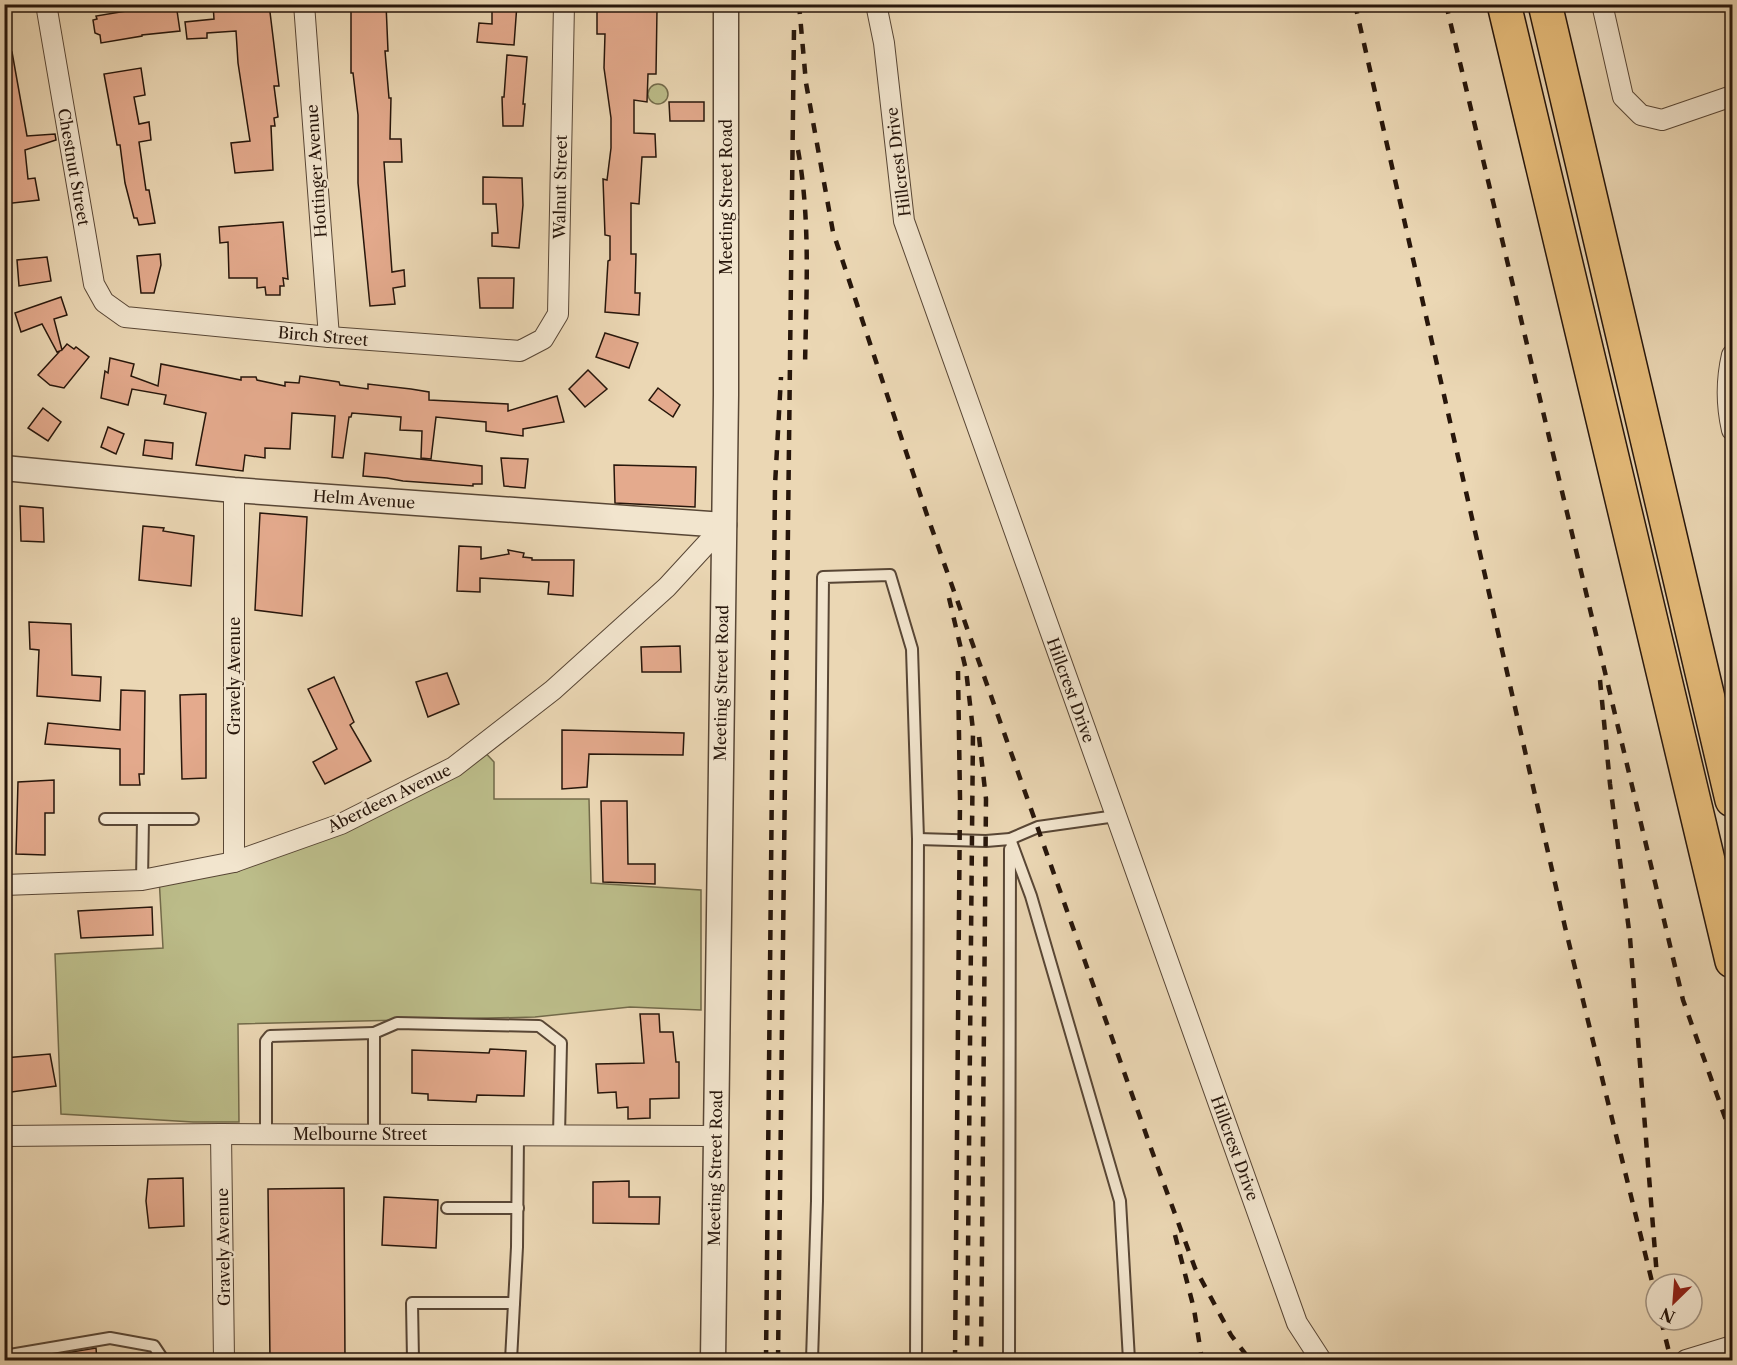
<svg xmlns="http://www.w3.org/2000/svg" width="1737" height="1365" font-family="'Libre Caslon Text',serif">
  <style>
    .green { fill: #bcbd8a; stroke: #726a4a; stroke-width: 1.5 }
    .building { fill: #e4aa8d; stroke: #27160b; stroke-width: 1.5 }
    .lines { fill: none; stroke-linecap: round; stroke-linejoin: round }
    .service-casing { stroke: #584635; stroke-width: 14 }
    .minor-casing { stroke: #584635; stroke-width: 22 }
    .tertiary-casing { stroke: #584635; stroke-width: 27 }
    .motorway-casing { stroke: #27160b; stroke-width: 36 }
    .service { stroke: #f2e5ce; stroke-width: 10 }
    .minor { stroke: #f2e5ce; stroke-width: 20 }
    .tertiary { stroke: #f2e5ce; stroke-width: 24 }
    .motorway { stroke: #e6bc7a; stroke-width: 33 }
    .rail { stroke: #27160b; stroke-width: 4.5; stroke-dasharray: 10 10; stroke-linecap: butt }
    .labels { text-anchor: middle; stroke-width: 4.5; stroke-linejoin: round; paint-order: stroke }
    .street-label { font-size: 16px; fill: #27160b; stroke: #f2e5ce }
  </style>
  <rect width="100%" height="100%" fill="#ebd7b4"/>
  <filter id="stains"><feTurbulence type="fractalNoise" baseFrequency=".00333" numOctaves="4"/><feColorMatrix values="0 0 0 0 .2 0 0 0 0 .09 0 0 0 0 .02 0 0 0 .5 -.17"/></filter>
  <radialGradient id="worn" r=".72"><stop offset=".6" stop-color="#630" stop-opacity="0"/><stop offset="1" stop-color="#630" stop-opacity=".3"/></radialGradient>
  <!-- green -->
  <g class="green">
    <circle cx="658" cy="94" r="10"/>
    <path d="M480,747L494,762V799H589L591,883L701,890V1010L630,1007L535,1017L238,1024L239,1122H193L61,1114L55,954L163,948L159,877L341,824Z"/>
  </g>
  <!-- building -->
  <g class="building">
    <path d="M150,4H176L180,31L142,35V36L101,43L100,35L95,33L93,20L97,19L96,16L150,7Z"/>
    <path d="M213,4H269L279,86H274L278,117L274,118L275,126H271L273,170L235,173L231,143L250,141L238,63L236,31L207,33V38L187,39L185,22L214,19Z"/>
    <path d="M351,4H386L388,51H385L389,98H391L390,139H401L402,162H384L392,272L404,270L405,286L393,288L395,304L370,306L358,183V115L353,73H351Z"/>
    <path d="M492,4H517L514,45L477,42L479,23L492,24Z"/>
    <path d="M597,6L657,10L656,74H648L647,102L634,100V133L655,134L656,157H642L639,204L631,203V254H636L635,293H640L639,315L605,312L608,261L610,260V236L605,235L603,179L607,180L611,148V118L604,68L605,34H597Z"/>
    <path d="M12,52L27,136L55,134L56,140L25,150L28,179L35,178L39,200L4,204V53Z"/>
    <path d="M507,55L527,57L523,104H525L523,126H503L502,97H504Z"/>
    <path d="M141,68L145,95L134,97L139,124L149,122L151,140L139,142L146,190H149L155,223L139,225L137,218H134L125,183L120,145H117L104,74Z"/>
    <path d="M669,102H704V121H670Z"/>
    <path d="M483,177L522,178L523,205L519,248L492,246V233H498L496,204H483Z"/>
    <path d="M283,222L288,279L283,278L284,286H280V295H266L265,287L257,288V278H229L228,242L220,243L219,227Z"/>
    <path d="M160,254L161,265L154,293H141L137,256Z"/>
    <path d="M47,257L51,281L19,286L17,260Z"/>
    <path d="M478,278H514L513,308H480Z"/>
    <path d="M61,297L67,315L54,319L62,350L67,344L74,349L76,347L89,357L64,388L50,385L38,375L60,351L57,352L42,324L21,332L15,313Z"/>
    <path d="M605,333L638,343L629,368L596,357Z"/>
    <path d="M110,358L134,364L131,376L158,386L161,364L241,380V377H256L257,380L285,386V382L299,383L300,376L339,382L340,385L368,389V384L411,389L429,392V400L508,404V411L557,396L564,422L523,429V436L486,431V422L436,417L431,459L421,458L422,431L400,430L401,417L352,413L351,417H349L343,458L332,457L335,416L292,413L290,449L265,448V458L245,455L243,471L196,465L206,413L164,404L166,395L132,389L128,405L101,398L105,371L108,373Z"/>
    <path d="M588,370L607,389L585,407L569,389Z"/>
    <path d="M658,388L680,405L673,417L649,400Z"/>
    <path d="M43,408L61,422L48,441L28,428Z"/>
    <path d="M108,427L124,434L116,454L101,447Z"/>
    <path d="M145,440L173,443L172,459L143,455Z"/>
    <path d="M365,453L482,466V484H473V486L403,481L387,478L363,476Z"/>
    <path d="M501,458L528,459L525,488L504,486Z"/>
    <path d="M614,465L696,467L695,507L615,503Z"/>
    <path d="M20,506L43,508L44,542L21,541Z"/>
    <path d="M260,513L307,517L302,616L255,610Z"/>
    <path d="M143,526L164,528L163,531L194,536L191,586L139,580Z"/>
    <path d="M459,546L481,547V559L509,554L508,550L524,553L523,557L532,558V560H574L573,596L548,594L549,582L480,578V592L457,591Z"/>
    <path d="M29,622L71,624L72,675L101,677L100,701L37,696L39,650L30,649Z"/>
    <path d="M680,646L681,672H642L641,647Z"/>
    <path d="M447,673L459,704L428,717L416,682Z"/>
    <path d="M334,677L354,722L350,725L371,761L325,784L313,762L337,749L308,689Z"/>
    <path d="M121,690L145,691L144,774H139L140,785H120V749L45,744L48,723L120,730Z"/>
    <path d="M206,694V778L182,779L180,695Z"/>
    <path d="M562,730L684,733L683,755L589,754L587,787L562,789Z"/>
    <path d="M54,780V813H45V855L16,854L18,782Z"/>
    <path d="M601,801H627L628,864H655V884L603,882Z"/>
    <path d="M152,907L153,935L81,938L78,911Z"/>
    <path d="M640,1014H659L660,1032H673L676,1062H679V1098L650,1099V1118L628,1119V1107L617,1108L616,1092L598,1093L596,1064L644,1063Z"/>
    <path d="M490,1049L526,1051L524,1096L477,1095L476,1102L428,1100V1094L412,1093V1050L489,1053Z"/>
    <path d="M50,1054L56,1086L4,1093V1058Z"/>
    <path d="M183,1178L184,1226L149,1228L146,1201L148,1179Z"/>
    <path d="M629,1181V1197H660L659,1224L593,1223V1182Z"/>
    <path d="M344,1188L345,1360H270L268,1189Z"/>
    <path d="M384,1197L438,1200L436,1248L382,1245Z"/>
    <path d="M96,1348L97,1360H47V1356Z"/>
  </g>
  <g class="lines">
    <defs>
      <g id="service">
        <path d="M105,819H143L142,880"/>
        <path d="M143,819H193"/>
        <path d="M918,839L986,841L1010,839L1038,827L1116,816"/>
        <path d="M1010,839L1031,896L1120,1201L1129,1360"/>
        <path d="M374,1033L397,1023L539,1026L561,1043L559,1135"/>
        <path d="M266,1134V1041L270,1036L374,1033V1134"/>
        <path d="M447,1208H518"/>
        <path d="M4,1356L110,1338L154,1346L162,1358L161,1360"/>
        <path d="M413,1360L412,1303H514"/>
        <path d="M511,1360L517,1247L518,1135"/>
        <path d="M812,1360L817,1201L823,577L890,575L912,649L918,839L916,1360"/>
        <path d="M1009,1360L1010,849"/>
      </g>
      <g id="minor">
        <path d="M46,4L94,284L104,302L125,317L329,337L520,351L543,339L558,314L564,4"/>
        <path d="M304,4L329,337"/>
        <path d="M876,4L884,43L904,221L1297,1323L1321,1360"/>
        <path d="M1602,4L1623,97L1641,115L1662,120L1732,96"/>
        <path d="M1732,355C1726,381 1726,404 1732,430"/>
        <path d="M234,862V490"/>
        <path d="M4,885L142,880L234,862L341,824L454,767L553,690L667,587L724,525"/>
        <path d="M221,1134L224,1360"/>
        <path d="M4,1136L221,1134L715,1136"/>
        <path d="M1686,1360L1732,1346"/>
      </g>
      <g id="tertiary">
        <path d="M4,468L234,490L724,525"/>
        <path d="M713,1360L726,395V4"/>
      </g>
      <g id="motorway">
        <path d="M1504,4L1732,961"/>
        <path d="M1545,4L1732,800"/>
      </g>
    </defs>
    <!-- service casing -->
    <use href="#service" class="service-casing"/>
    <!-- minor casing -->
    <use href="#minor" class="minor-casing"/>
    <!-- tertiary casing -->
    <use href="#tertiary" class="tertiary-casing"/>
    <!-- motorway casing -->
    <use href="#motorway" class="motorway-casing"/>
    <!-- service -->
    <use href="#service" class="service"/>
    <!-- minor -->
    <use href="#minor" class="minor"/>
    <!-- tertiary -->
    <use href="#tertiary" class="tertiary"/>
    <!-- motorway -->
    <use href="#motorway" class="motorway"/>
    <!-- rail -->
    <g class="rail">
      <path d="M799,4L806,83L833,232L927,515L1158,1168L1195,1268L1231,1335L1250,1360"/>
      <path d="M1355,4L1565,927L1656,1298"/>
      <path d="M1446,4L1683,1000L1732,1137"/>
      <path d="M798,150C811,222 806,295 805,368"/>
      <path d="M949,598L966,670L973,730L967,1360"/>
      <path d="M1600,680L1610,784L1630,938L1657,1277"/>
      <path d="M979,737L986,799L981,1360"/>
      <path d="M1175,1235L1194,1309L1202,1360"/>
      <path d="M1661,1320L1671,1360"/>
      <path d="M766,1360L775,485L781,377"/>
      <path d="M778,1360L794,28"/>
      <path d="M955,1360L960,799L958,671"/>
    </g>
  </g>
  <g class="labels">
    <!-- street labels -->
    <g class="street-label">
      <text transform="translate(898 162) rotate(-97)" y="6">Hillcrest Drive</text>
      <text transform="translate(74 167) rotate(80)" y="6">Chestnut Street</text>
      <text transform="translate(316 171) rotate(-94)" y="6">Hottinger Avenue</text>
      <text transform="translate(560 187) rotate(-89)" y="6">Walnut Street</text>
      <text transform="translate(726 197) rotate(-90)" y="6">Meeting Street Road</text>
      <text transform="translate(323 336) rotate(5)" y="6">Birch Street</text>
      <text transform="translate(364 499) rotate(4)" y="6">Helm Avenue</text>
      <text transform="translate(234 676) rotate(-90)" y="6">Gravely Avenue</text>
      <text transform="translate(721 683) rotate(-89)" y="6">Meeting Street Road</text>
      <text transform="translate(1071 690) rotate(70)" y="6">Hillcrest Drive</text>
      <text transform="translate(389 798) rotate(-26)" y="6">Aberdeen Avenue</text>
      <text x="360" y="1140">Melbourne Street</text>
      <text transform="translate(1235 1148) rotate(70)" y="6">Hillcrest Drive</text>
      <text transform="translate(715 1168) rotate(-89)" y="6">Meeting Street Road</text>
      <text transform="translate(223 1247) rotate(-91)" y="6">Gravely Avenue</text>
    </g>
  </g>
  <!-- margin -->
  <rect width="1737" height="1365" fill="none" stroke="#ebd7b4" stroke-width="24"/>
  <rect x="6" y="6" width="1725" height="1353" fill="none" stroke="#27160b" stroke-width="3"/>
  <rect x="12" y="12" width="1713" height="1341" fill="none" stroke="#27160b" stroke-width="1.5"/>
  <!-- north arrow -->
  <g transform="translate(1674 1302) rotate(205)"><circle r="28" fill="#f2e5ce" stroke="#a19280" stroke-width="1.5"/>
  <path d="M0-4.5L10 22L0 15L-10 22Z" fill="#8f2418"/>
  <text y="-9" font-size="16" font-weight="bold" text-anchor="middle" fill="#27160b">N</text>
  </g>
  <rect width="100%" height="100%" filter="url(#stains)"/>
  <rect width="100%" height="100%" fill="url(#worn)"/>
</svg>
